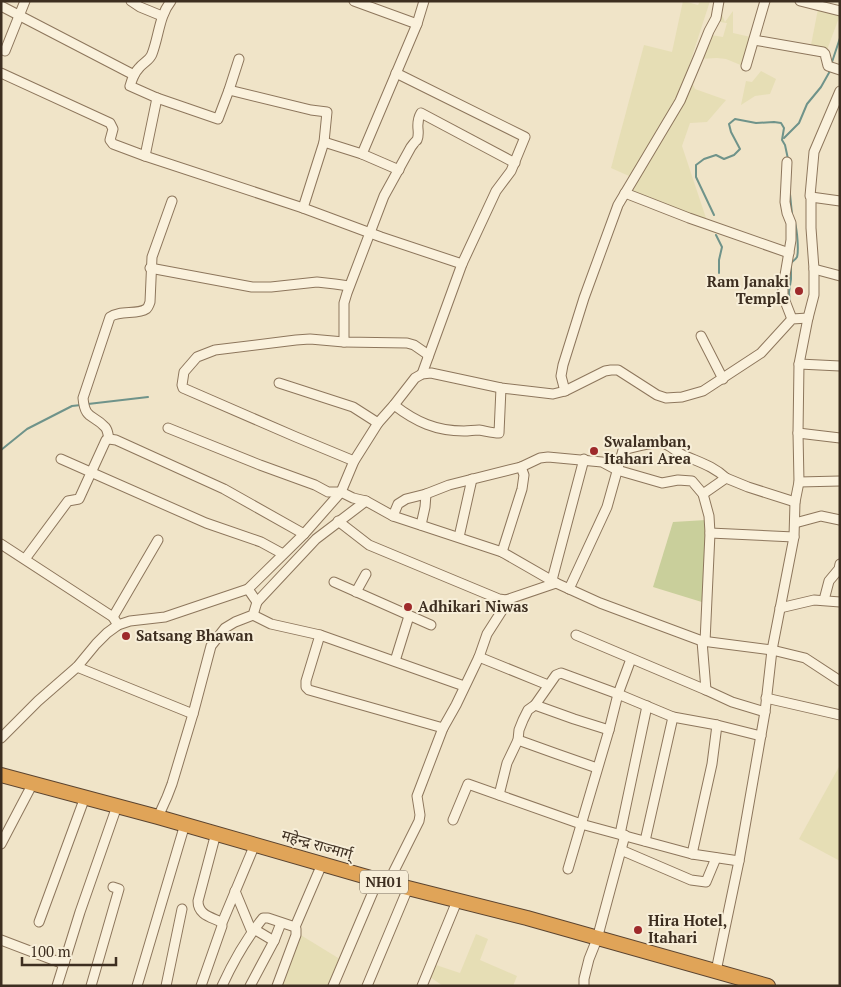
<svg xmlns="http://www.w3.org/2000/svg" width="841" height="987" font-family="'PT Serif','Noto Sans Devanagari',serif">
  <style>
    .farmland { fill: #e6deb5 }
    .green { fill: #c9cf9b }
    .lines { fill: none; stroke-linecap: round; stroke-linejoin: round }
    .stream { stroke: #6f938a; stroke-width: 2 }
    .minor-casing { stroke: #8d765c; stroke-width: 11 }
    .highway-casing { stroke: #5b4430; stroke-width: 16 }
    .minor { stroke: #faf1dc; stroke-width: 9 }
    .highway { stroke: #e0a458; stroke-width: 14 }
    .poi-dot { fill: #9e2a2b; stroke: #f7eed8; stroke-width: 2 }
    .labels { text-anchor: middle; stroke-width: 4; stroke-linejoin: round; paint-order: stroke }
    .shield { fill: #f7eed8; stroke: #756857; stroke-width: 1 }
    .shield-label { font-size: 14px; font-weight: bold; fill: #3d2e20 }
    .poi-label { font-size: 15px; font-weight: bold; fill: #3d2e20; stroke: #f7eed8; text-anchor: start }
    .street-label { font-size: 15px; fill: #3d2e20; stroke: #f7eed8 }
  </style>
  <rect width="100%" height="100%" fill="#f0e4c8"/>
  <!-- farmland -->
  <g class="farmland">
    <path d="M683,1L698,5L700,1H710L687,72L695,89L726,100L707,122L690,123L682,146L708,224L630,195L638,180L611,168L644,45L672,52Z"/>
    <path d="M718,5L725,22L733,11V33L755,38L748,68L726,59L717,58L699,59L711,35L723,37L727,23L714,21Z"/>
    <path d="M818,9L840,15L827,50L811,45Z"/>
    <path d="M761,71L776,79L770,94L755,96L741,105L746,81L752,82Z"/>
    <path d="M840,765V861L799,839Z"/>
    <path d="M299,934L343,961L332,986H278Z"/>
    <path d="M476,934L488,939L480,960L517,976L513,986H443L430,977L436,965L460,973Z"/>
  </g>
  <!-- green -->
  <path class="green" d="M706,520L705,603L653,587L673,522Z"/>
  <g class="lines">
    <!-- stream -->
    <g class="stream">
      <path d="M832,62L840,38"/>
      <path d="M784,138L799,123L807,104L821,87L830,71"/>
      <path d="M790,194L792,214"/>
      <path d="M714,215L696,177V165L704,159L716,155L724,159L734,155L740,149L731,132L729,124L735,119L756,123L774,122L781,123L784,128L782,140L785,145L788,159"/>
      <path d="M716,235L722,247L719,260V273"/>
      <path d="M790,305L789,292L791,279V263C794,260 795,260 797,257C799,250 797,230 795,223"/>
      <path d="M88,404L148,397"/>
      <path d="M1,450L27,429L72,406L81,405"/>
    </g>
    <defs>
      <g id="minor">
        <path d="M131,1L140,7L162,16"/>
        <path d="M171,1C159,16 159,36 152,54C150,60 143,63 139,68C134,73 132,79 130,86L157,98L218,119L229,90L239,59"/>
        <path d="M354,1L417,24"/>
        <path d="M800,1L840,11"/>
        <path d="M1,6L134,75"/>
        <path d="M754,40L823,52L825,54L828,66L840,70"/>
        <path d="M5,51L25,1"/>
        <path d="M746,66L765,1"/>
        <path d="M1,73L110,123L113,129L110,140L113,144L145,156L303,208L381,237L462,264"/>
        <path d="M396,73L525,137L511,171L496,191L462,264L422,374"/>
        <path d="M229,90L311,110L327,112L324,142L303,208"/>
        <path d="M324,142L362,154L399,170"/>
        <path d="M362,154L417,24L424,1"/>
        <path d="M145,156L157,98"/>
        <path d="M787,162L785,202L787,213L791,223V240L783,287V296L792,319"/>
        <path d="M625,193L689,218L789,253"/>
        <path d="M811,197L840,201"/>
        <path d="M150,268L252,287H271L317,282L335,284L349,286"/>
        <path d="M814,269L840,276"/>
        <path d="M701,336L723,379"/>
        <path d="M344,342V303L347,293L384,196L411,147C411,147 416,140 417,140C421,131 414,125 421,113L515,163"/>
        <path d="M799,364L840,366"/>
        <path d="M279,383L353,407L378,423"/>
        <path d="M565,391L561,376L563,365L584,298L618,205L680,101L699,56L709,31L716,18L719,1"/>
        <path d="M394,405C416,422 436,431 464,431C469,431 474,430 479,430C486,431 492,433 499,433L501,388"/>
        <path d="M168,428L260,465L315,485L328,492H341L353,498L366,501L393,516L502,552L556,583L600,603L702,641L772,650L805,658L840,681"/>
        <path d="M798,433L840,438"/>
        <path d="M109,439C108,435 108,430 105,427C93,414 85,420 83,398L110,317C119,310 138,315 146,309C148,308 149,305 150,302L152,257L172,201"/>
        <path d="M61,459L206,523L261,542L283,554"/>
        <path d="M354,461L296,437L183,388L182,385L184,372L197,357L215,350L296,340L310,339L344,342L407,343L414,345L427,354L428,357"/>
        <path d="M799,482L840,481"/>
        <path d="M703,494L726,478L748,487L795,502"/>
        <path d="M393,516L398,504L406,499L426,494L449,485L521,467L540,458L548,457L602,462L617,470L662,483L678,480L692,481L703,494L709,516L710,533L705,642"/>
        <path d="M338,521L369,545L499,599L506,600L556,583"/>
        <path d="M795,523L821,516L840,520"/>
        <path d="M421,525L425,507L426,494"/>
        <path d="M710,533L794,537"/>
        <path d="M459,537L472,479"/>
        <path d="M1,544L113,617L118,625"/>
        <path d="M502,552L522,489L524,475L521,467"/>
        <path d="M25,559L68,501L79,499L106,440L109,439L116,440L224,489L304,534"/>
        <path d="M552,580L584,459"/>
        <path d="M334,582L431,625"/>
        <path d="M569,589L607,507L623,450C635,447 649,442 661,443C668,443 675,451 681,454C698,462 712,465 726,478"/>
        <path d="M356,592L366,574"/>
        <path d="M824,600L829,581L839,569L840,564"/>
        <path d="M257,602L316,539L366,501"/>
        <path d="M780,608L814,600L840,602"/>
        <path d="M253,615L271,624L320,635L464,686"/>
        <path d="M113,617L158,540"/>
        <path d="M320,635L306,681V687L309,690L443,728"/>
        <path d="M576,635L706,690L732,702L765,712"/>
        <path d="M702,641L706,690"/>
        <path d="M479,657L548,685"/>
        <path d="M395,661L409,616"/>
        <path d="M77,667L193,714"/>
        <path d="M766,698L840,715"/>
        <path d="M535,705L574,719L609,730"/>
        <path d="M1,738L38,701L77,667L96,644L107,633L118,625L130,621L165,617L248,589L304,534L341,492L354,461L378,423L394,405L415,378L422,374L431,373L501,388L553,394L565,391L605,371L611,370H618L657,395L666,398L682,397L703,391L761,353L792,319L808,318"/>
        <path d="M518,740L557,754L597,768"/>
        <path d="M499,795L507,763L518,740L519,730L523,720L528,710L535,705L556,675L561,673L618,694L673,717L717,725L761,736"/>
        <path d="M158,817L167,797L172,784L193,714L211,646L225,628L235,622L253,615L257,602L248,589"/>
        <path d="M453,820L468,784L581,824L692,854L739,861"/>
        <path d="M620,834L647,706"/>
        <path d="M645,841L673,717"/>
        <path d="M1,844L33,783"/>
        <path d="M621,850L691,880L706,882L716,858"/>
        <path d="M692,854L712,764L717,725"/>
        <path d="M568,869L609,730L618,694L631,659"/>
        <path d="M388,883L419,821L420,815L417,796L443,728L456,705L479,657L487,634L503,609L506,600"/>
        <path d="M235,891L252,932"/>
        <path d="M39,922L85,797"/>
        <path d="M222,923L255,844"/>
        <path d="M254,929L274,941"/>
        <path d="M1,940L64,964"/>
        <path d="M716,971L739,861L765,712L772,650L794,537L795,502L799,482L798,433L799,364L808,318L814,295V269L811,228V197L810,196L814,152L840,91"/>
        <path d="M57,986L80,912L117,806"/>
        <path d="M91,986L119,889L113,887"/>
        <path d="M137,986L185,824"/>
        <path d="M166,986L182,909"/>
        <path d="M201,986L222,926L221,922C211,917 198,915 198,901L216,833"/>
        <path d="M222,986C233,962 246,939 263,918H268L295,927"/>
        <path d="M250,986L274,941L281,923"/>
        <path d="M277,986L296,935V929L295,927L322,864"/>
        <path d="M333,986L378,880"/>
        <path d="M367,986L408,888"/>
        <path d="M422,986L457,901"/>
        <path d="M584,986V979L589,959L597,939L625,835"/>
      </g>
      <path id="highway" d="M1,775L158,817L388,883L527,918L768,986"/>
    </defs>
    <!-- minor casing -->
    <use href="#minor" class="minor-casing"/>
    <!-- highway casing -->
    <use href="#highway" class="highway-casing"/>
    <!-- minor -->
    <use href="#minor" class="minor"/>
    <!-- highway -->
    <use href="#highway" class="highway"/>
  </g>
  <!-- markers -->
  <g class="poi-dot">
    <circle cx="799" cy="291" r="5"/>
    <circle cx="594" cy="451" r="5"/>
    <circle cx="408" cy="607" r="5"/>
    <circle cx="126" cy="636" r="5"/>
    <circle cx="638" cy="930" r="5"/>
  </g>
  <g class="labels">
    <!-- shield labels -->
    <rect class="shield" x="360" y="870.5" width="48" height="23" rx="4"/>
    <g class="shield-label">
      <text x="384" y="887">NH01</text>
    </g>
    <!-- poi labels -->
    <g class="poi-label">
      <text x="789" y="287" text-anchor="end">Ram Janaki<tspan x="789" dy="17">Temple</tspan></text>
      <text x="604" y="447">Swalamban,<tspan x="604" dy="17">Itahari Area</tspan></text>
      <text x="418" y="612">Adhikari Niwas</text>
      <text x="136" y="641">Satsang Bhawan</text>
      <text x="648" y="926">Hira Hotel,<tspan x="648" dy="17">Itahari</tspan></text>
    </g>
    <!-- street labels -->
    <g class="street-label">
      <text transform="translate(317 845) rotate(16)" y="5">महेन्द्र राज्मार्ग्</text>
    </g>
  </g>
  <!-- border -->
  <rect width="841" height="987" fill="none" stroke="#3d2e20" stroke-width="5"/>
  <!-- scale -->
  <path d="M22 957v8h94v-8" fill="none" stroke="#3d2e20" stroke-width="2.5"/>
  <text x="30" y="957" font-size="15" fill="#3d2e20" stroke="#f7eed8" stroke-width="4" paint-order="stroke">100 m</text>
</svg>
